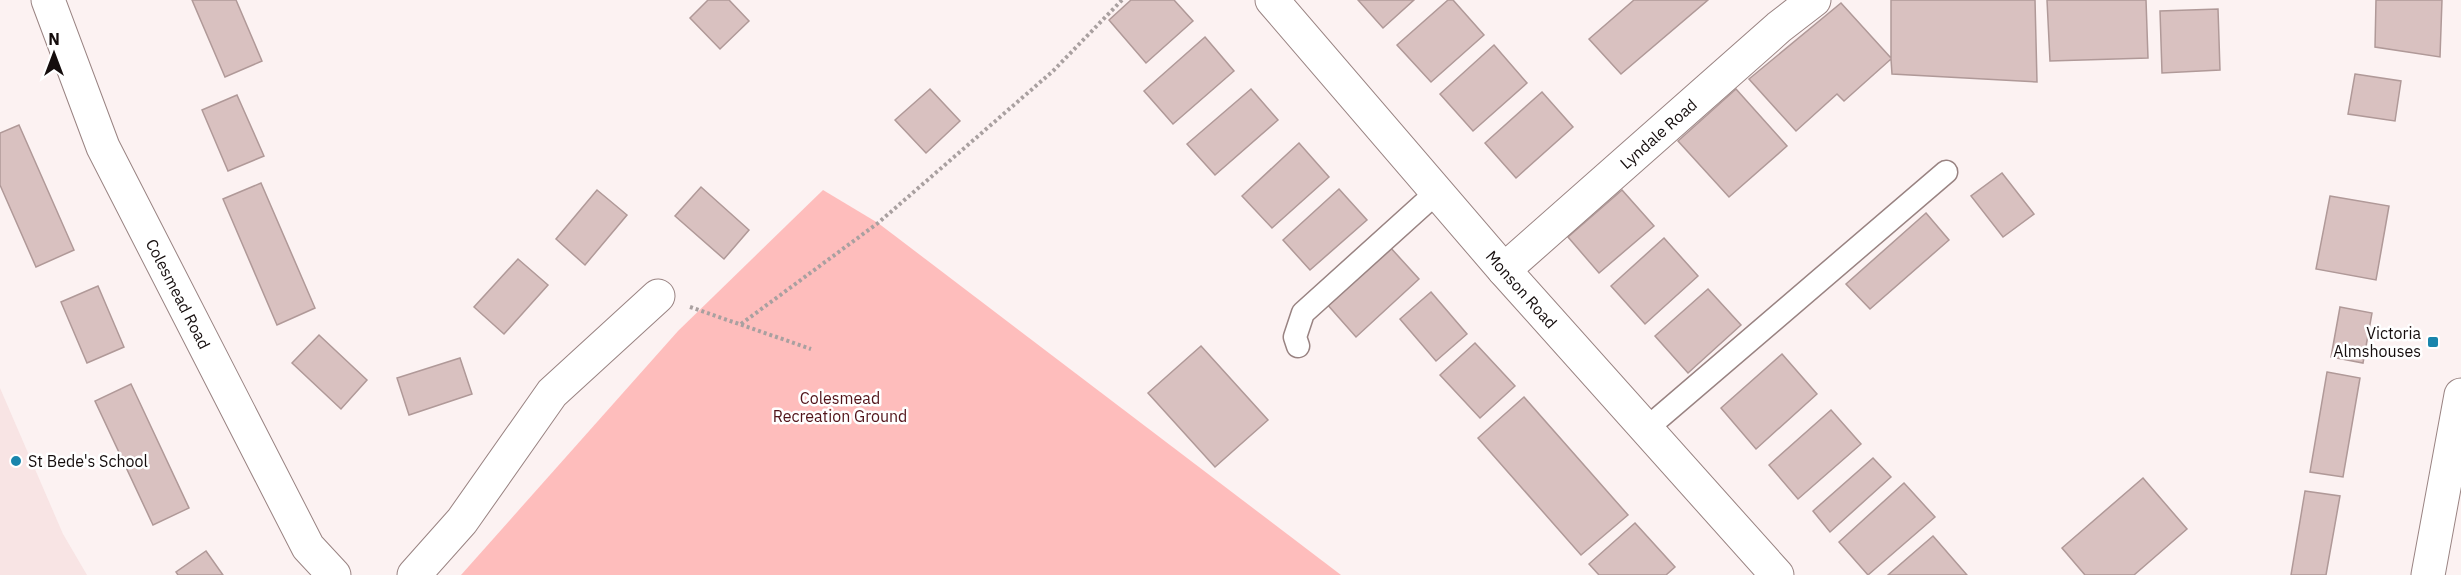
<svg xmlns="http://www.w3.org/2000/svg" width="2461" height="575" font-family="'IBM Plex Sans',sans-serif">
  <style>
    .built { fill: #f8e4e4 }
    .green { fill: #febdbc }
    .building { fill: #d9c1c0; stroke: #b09998; stroke-width: 1.5 }
    .lines { fill: none; stroke-linecap: round; stroke-linejoin: round }
    .service-casing { stroke: #998382; stroke-width: 25 }
    .minor-casing { stroke: #998382; stroke-width: 35 }
    .primary-casing { stroke: #998382; stroke-width: 35 }
    .path { stroke: #a9a0a0; stroke-width: 4; stroke-dasharray: 3 3; stroke-linecap: butt }
    .service { stroke: #fff; stroke-width: 22 }
    .minor { stroke: #fff; stroke-width: 33 }
    .primary { stroke: #fff; stroke-width: 33 }
    .poi-dot { fill: #1985ac; stroke: #fff; stroke-width: 2 }
    .labels { text-anchor: middle; stroke-width: 5; stroke-linejoin: round; paint-order: stroke }
    .street-label { font-size: 16px; fill: #150d0d; stroke: #fff }
    .poi-label { font-size: 16px; fill: #150d0d; stroke: #fff; text-anchor: end }
    .park-label { font-size: 16px; fill: #511319; stroke: #fff }
  </style>
  <rect width="100%" height="100%" fill="#fcf2f2"/>
  <!-- built -->
  <path class="built" d="M0,388L63,534L87,575H0Z"/>
  <!-- green -->
  <path class="green" d="M823,190L878,223L1341,575H461L678,331Z"/>
  <!-- building -->
  <g class="building">
    <path d="M192,0H236L262,61L225,77Z"/>
    <path d="M708,0H729L749,21L720,49L690,18Z"/>
    <path d="M1131,0H1174L1193,21L1146,63L1109,20Z"/>
    <path d="M1358,0H1414L1383,28Z"/>
    <path d="M1448,0H1453L1484,35L1431,82L1397,45Z"/>
    <path d="M1634,0H1708L1621,74L1589,39Z"/>
    <path d="M1891,0H2035L2037,82L1892,74L1891,59L1844,101L1837,94L1796,131L1749,79L1841,3L1891,58Z"/>
    <path d="M2047,0H2146L2148,58L2050,61Z"/>
    <path d="M2376,0H2442L2440,57L2375,47Z"/>
    <path d="M2218,9L2220,70L2162,73L2160,11Z"/>
    <path d="M1205,37L1234,71L1173,124L1144,91Z"/>
    <path d="M1494,45L1527,83L1473,131L1440,94Z"/>
    <path d="M2355,74L2401,81L2395,121L2348,114Z"/>
    <path d="M930,89L960,121L926,153L895,120Z"/>
    <path d="M1251,89L1278,120L1215,175L1187,144Z"/>
    <path d="M1736,89L1787,146L1729,197L1678,141Z"/>
    <path d="M1542,92L1573,127L1516,178L1485,143Z"/>
    <path d="M237,95L264,156L228,171L202,110Z"/>
    <path d="M19,125L74,250L36,267L0,185V133Z"/>
    <path d="M1299,143L1329,177L1272,228L1242,196Z"/>
    <path d="M2002,173L2034,214L2003,237L1971,196Z"/>
    <path d="M261,183L315,308L277,325L223,199Z"/>
    <path d="M701,187L749,230L724,259L675,216Z"/>
    <path d="M1339,189L1367,220L1310,270L1283,240Z"/>
    <path d="M597,190L627,215L585,265L556,239Z"/>
    <path d="M1622,190L1654,226L1599,273L1568,237Z"/>
    <path d="M2330,196L2389,206L2376,280L2316,269Z"/>
    <path d="M1926,213L1949,240L1870,309L1846,284Z"/>
    <path d="M1664,238L1698,276L1645,324L1611,286Z"/>
    <path d="M1389,246L1419,279L1356,337L1326,303Z"/>
    <path d="M518,259L548,285L504,334L474,307Z"/>
    <path d="M98,286L124,347L87,363L61,302Z"/>
    <path d="M1708,289L1741,325L1688,373L1655,336Z"/>
    <path d="M1431,292L1467,334L1436,361L1400,319Z"/>
    <path d="M2340,307L2372,313L2363,363L2331,357Z"/>
    <path d="M319,335L367,380L341,409L292,363Z"/>
    <path d="M1475,343L1515,386L1480,418L1440,375Z"/>
    <path d="M1201,346L1268,420L1215,467L1148,393Z"/>
    <path d="M1782,354L1817,394L1756,449L1721,408Z"/>
    <path d="M460,358L472,394L409,415L397,378Z"/>
    <path d="M2327,372L2360,378L2343,477L2310,472Z"/>
    <path d="M131,384L189,508L153,525L95,401Z"/>
    <path d="M1524,397L1628,515L1581,555L1478,438Z"/>
    <path d="M1831,410L1861,444L1798,499L1769,465Z"/>
    <path d="M1873,458L1891,477L1830,532L1813,511Z"/>
    <path d="M2143,478L2187,529L2134,575H2085L2062,548Z"/>
    <path d="M1904,483L1935,517L1868,575L1839,542Z"/>
    <path d="M2305,491L2340,496L2326,575H2291Z"/>
    <path d="M1635,523L1675,567L1666,575H1599L1589,564Z"/>
    <path d="M1933,536L1967,575H1888Z"/>
    <path d="M206,551L223,575H178L176,572Z"/>
  </g>
  <g class="lines">
    <defs>
      <g id="service">
        <path d="M1298,346L1295,337L1303,313L1437,192"/>
        <path d="M1646,429L1946,172"/>
      </g>
      <g id="minor">
        <path id="s1" d="M48,0L103,147L308,547L334,575"/>
        <path id="s2" d="M1272,0L1504,270L1777,575"/>
        <path id="s3" d="M1504,270L1779,27L1814,0"/>
        <path d="M414,575L462,521L552,393L658,296"/>
      </g>
      <path id="primary" d="M2428,575L2461,395"/>
    </defs>
    <!-- service casing -->
    <use href="#service" class="service-casing"/>
    <!-- minor casing -->
    <use href="#minor" class="minor-casing"/>
    <!-- primary casing -->
    <use href="#primary" class="primary-casing"/>
    <!-- path -->
    <g class="path">
      <path d="M690,307L811,349"/>
      <path d="M741,324L878,223L1053,71L1122,0"/>
    </g>
    <!-- service -->
    <use href="#service" class="service"/>
    <!-- minor -->
    <use href="#minor" class="minor"/>
    <!-- primary -->
    <use href="#primary" class="primary"/>
  </g>
  <!-- markers -->
  <g class="poi-dot">
    <rect x="2427" y="336" width="12" height="12" rx="3"/>
    <circle cx="16" cy="461" r="6"/>
  </g>
  <g class="labels">
    <!-- street labels -->
    <g class="street-label">
      <text dy="6" stroke="none"><textPath href="#s3" startOffset="206">Lyndale Road</textPath></text>
      <text dy="6" stroke="none"><textPath href="#s2" startOffset="382">Monson Road</textPath></text>
      <text dy="6" stroke="none"><textPath href="#s1" startOffset="322">Colesmead Road</textPath></text>
    </g>
    <!-- poi labels -->
    <g class="poi-label">
      <text x="2421" y="339">Victoria<tspan x="2421" dy="18">Almshouses</tspan></text>
      <text x="28" y="467" text-anchor="start">St Bede's School</text>
    </g>
    <!-- park labels -->
    <g class="park-label">
      <text x="840" y="404">Colesmead<tspan x="840" dy="18">Recreation Ground</tspan></text>
    </g>
  </g>
  <!-- north arrow -->
  <g transform="translate(54 54)" stroke="#ffffff" stroke-width="4.5" paint-order="stroke">
  <path d="M0-4.5L10 22L0 15L-10 22Z" fill="#150d0d"/>
  <text y="-9" font-size="16" font-weight="bold" text-anchor="middle" fill="#150d0d">N</text>
  </g>
</svg>
